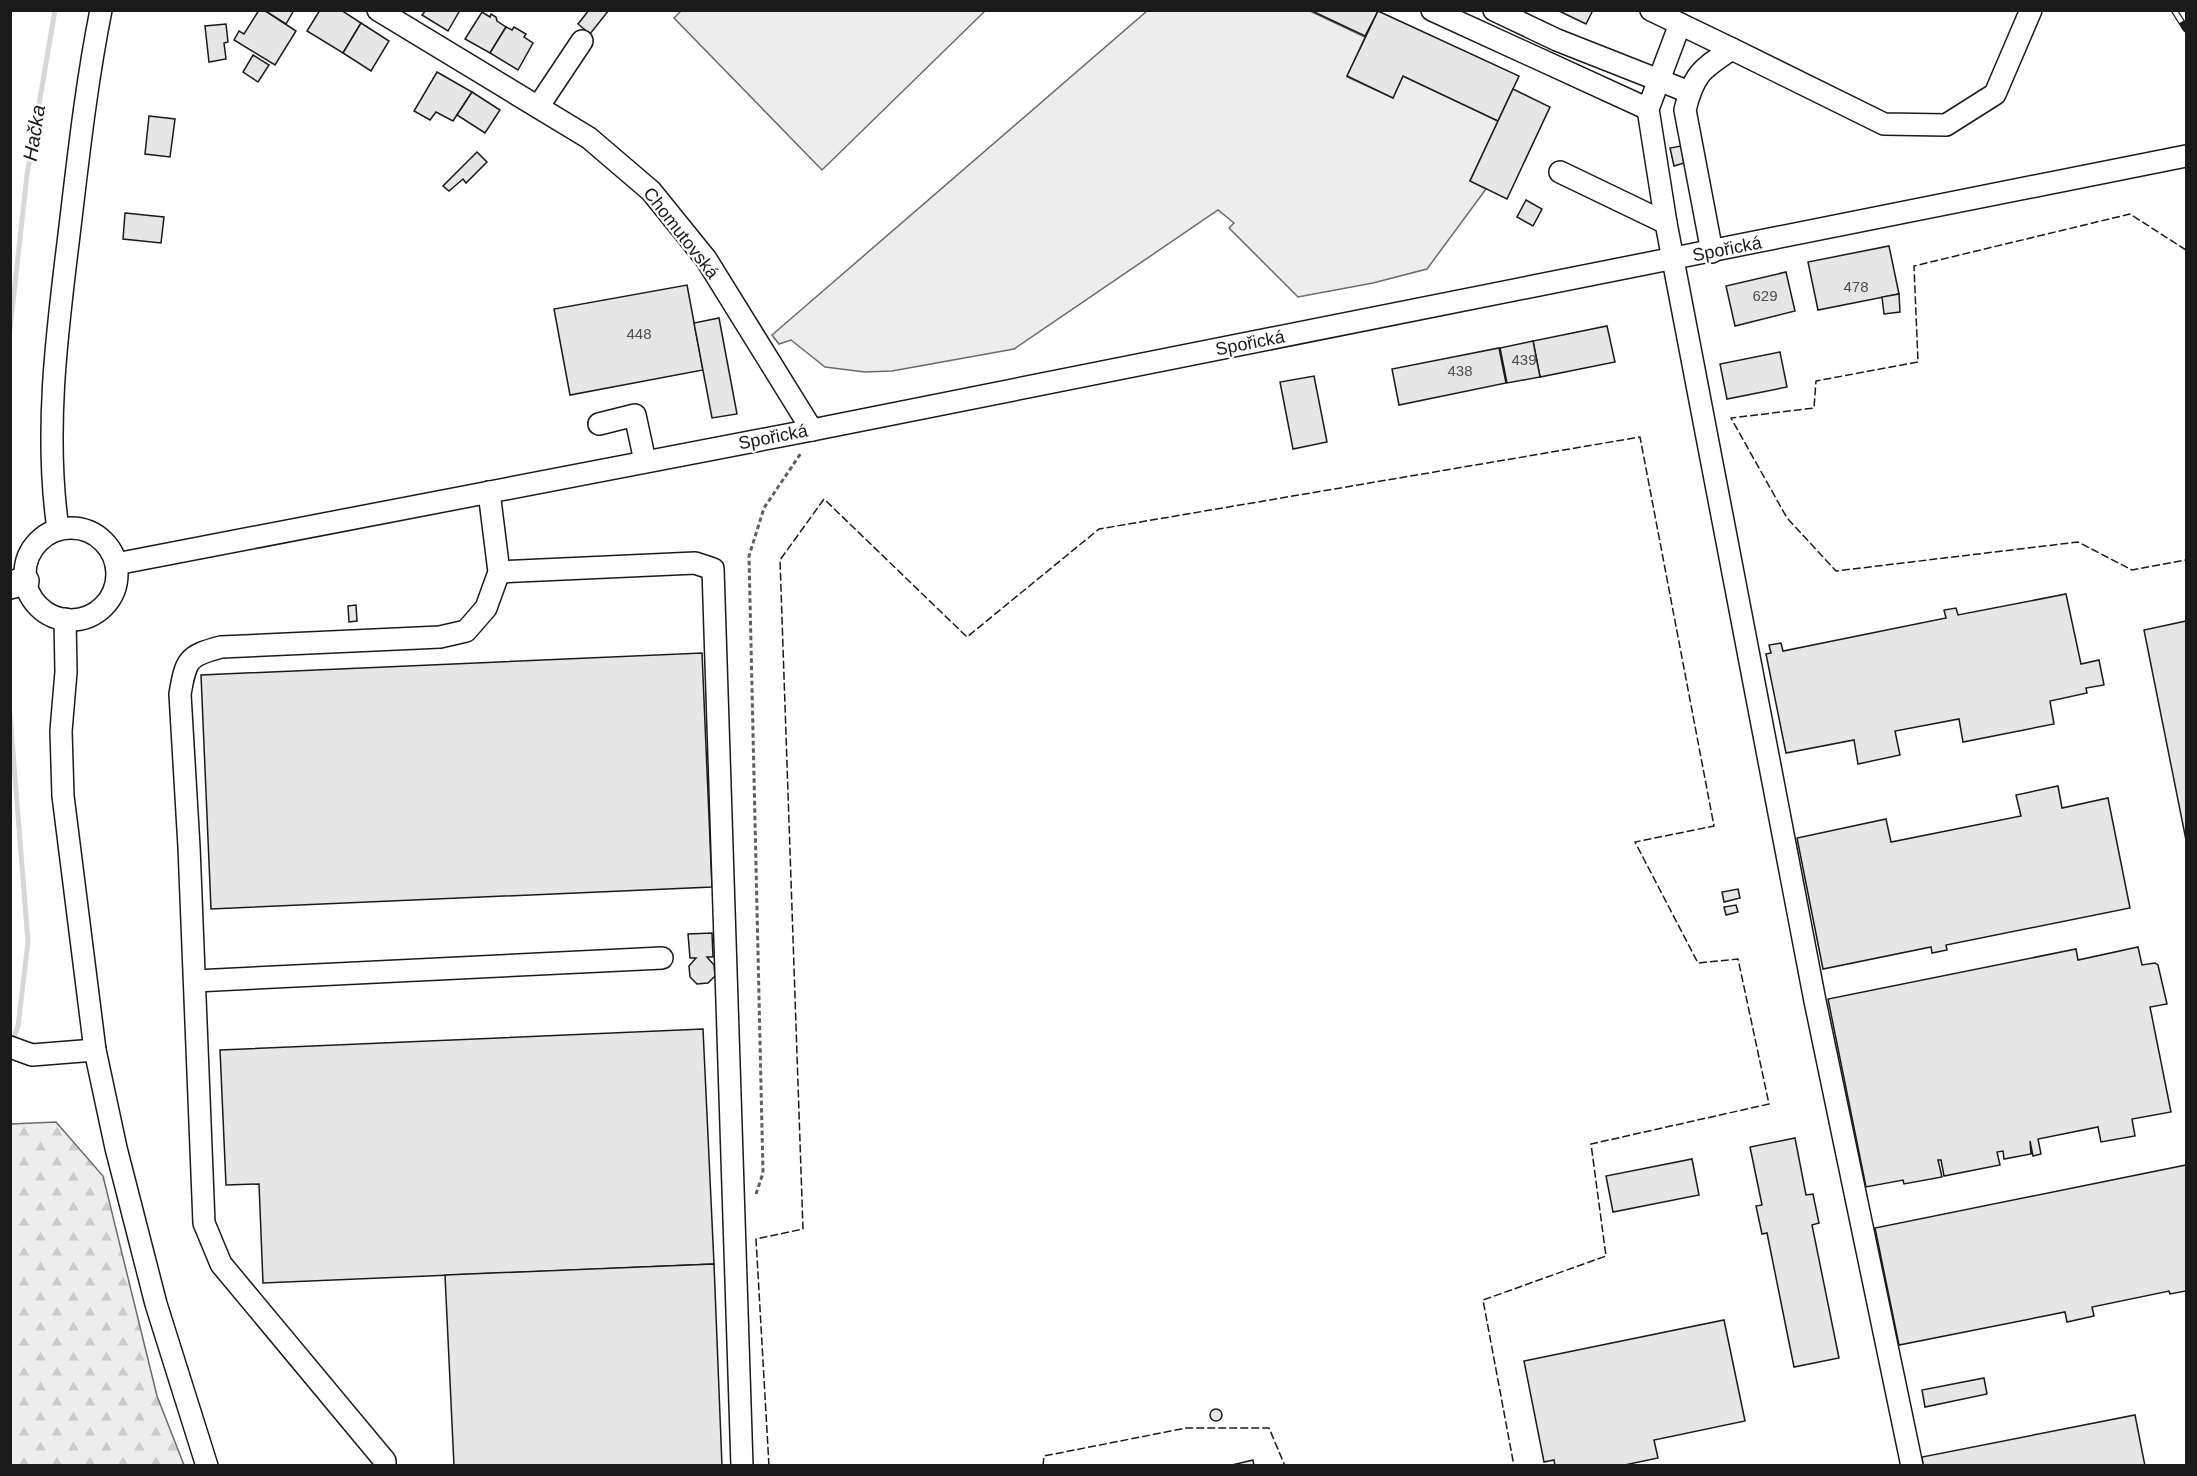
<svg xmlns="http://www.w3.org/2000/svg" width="2197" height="1476" font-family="Arial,sans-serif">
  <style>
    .built { fill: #ededed; stroke: #6a6a6a; stroke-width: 1.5 }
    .forest { fill: url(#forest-firs); stroke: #6a6a6a; stroke-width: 1.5 }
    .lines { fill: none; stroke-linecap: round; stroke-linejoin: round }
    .stream { stroke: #d7d7d7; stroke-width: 5 }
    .building { fill: #e6e6e6; stroke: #1a1a1a; stroke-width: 1.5 }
    .minor-casing { stroke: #1a1a1a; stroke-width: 24 }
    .major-casing { stroke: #1a1a1a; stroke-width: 30 }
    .path { stroke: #5f5f5f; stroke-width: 3; stroke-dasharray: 4.5 3; stroke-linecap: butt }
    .minor { stroke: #fff; stroke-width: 21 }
    .major { stroke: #fff; stroke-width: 27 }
    .rail-casing { stroke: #1a1a1a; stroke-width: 7 }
    .rail { stroke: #fff; stroke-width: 4.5; stroke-dasharray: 14; stroke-linecap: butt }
    .fence { stroke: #1a1a1a; stroke-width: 1.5; stroke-dasharray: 8 3; stroke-linecap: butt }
    .labels { text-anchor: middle; stroke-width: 4.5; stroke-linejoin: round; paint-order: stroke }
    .number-label { font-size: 15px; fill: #4d4d4d }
    .street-label { font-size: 18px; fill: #1a1a1a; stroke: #fff }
    .water-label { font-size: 20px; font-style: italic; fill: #1a1a1a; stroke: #fff }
  </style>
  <defs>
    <pattern id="forest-firs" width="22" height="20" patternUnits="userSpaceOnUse" patternTransform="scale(1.5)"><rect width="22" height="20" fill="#ededed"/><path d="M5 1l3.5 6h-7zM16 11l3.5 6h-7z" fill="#cbcbcb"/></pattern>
  </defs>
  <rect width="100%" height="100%" fill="#fff"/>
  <!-- built -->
  <g class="built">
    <path d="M682,10H985V11L822,170L674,18Z"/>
    <path d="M1147,11H1310L1365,37L1347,77L1393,98L1403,76L1498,121L1470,181L1486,189L1427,269L1373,283L1298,297L1229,228L1234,223L1218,210L1014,349L892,371L865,372L825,367L791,340L779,344L772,335Z"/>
  </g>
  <!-- forest -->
  <path class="forest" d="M56,1122L103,1176L157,1396L184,1465H11V1124Z"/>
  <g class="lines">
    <!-- stream -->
    <g class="stream">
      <path d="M10,329L27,175L55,10"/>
      <path d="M10,714L28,942L18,1026L12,1043"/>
    </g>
  </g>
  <!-- building -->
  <g class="building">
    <path d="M259,10H264L296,31L275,65L234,40L239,31L244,34Z"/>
    <path d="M264,10H294L286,24Z"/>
    <path d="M320,10H341L361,23L343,53L307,31Z"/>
    <path d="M426,10H460L448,31L422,15Z"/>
    <path d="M589,10H609L590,34L578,24Z"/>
    <path d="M1310,10H1377L1378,11L1365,36Z"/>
    <path d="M1557,10H1593L1586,24Z"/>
    <path d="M1378,11L1519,76L1498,121L1403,76L1393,98L1347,76Z"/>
    <path d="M482,12L490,17L491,14L496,17L497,21L506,27L490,53L465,39Z"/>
    <path d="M361,23L389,41L371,71L343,53Z"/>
    <path d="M226,24L228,42L224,43L226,59L209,62L205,26Z"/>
    <path d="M506,27L512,30L514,27L526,34L524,37L533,43L518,70L490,53Z"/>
    <path d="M253,55L269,65L258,82L243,72Z"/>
    <path d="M437,72L472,92L453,121L436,112L430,120L414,111Z"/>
    <path d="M1513,89L1550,107L1507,199L1470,181Z"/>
    <path d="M472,92L500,110L485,133L457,115Z"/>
    <path d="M149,116L175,119L170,157L145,154Z"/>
    <path d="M1681,146L1684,163L1674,166L1670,148Z"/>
    <path d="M477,152L487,162L466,183L463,179L449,191L443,186Z"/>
    <path d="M1526,200L1542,209L1533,226L1517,217Z"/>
    <path d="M125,213L164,217L161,243L123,239Z"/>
    <path d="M1889,246L1899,294L1818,310L1808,262Z"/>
    <path d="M1786,272L1795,311L1735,326L1726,286Z"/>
    <path d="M687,285L703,370L570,395L554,309Z"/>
    <path d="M1899,294L1900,312L1884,314L1882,297Z"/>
    <path d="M719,318L737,414L712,418L694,323Z"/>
    <path d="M1607,326L1615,362L1540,377L1533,341Z"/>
    <path d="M1533,341L1540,377L1507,383L1500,348Z"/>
    <path d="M1499,348L1506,383L1399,405L1392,369Z"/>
    <path d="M1780,352L1787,387L1727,399L1720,364Z"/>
    <path d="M1314,376L1327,442L1293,449L1280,382Z"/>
    <path d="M2066,594L2081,664L2099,660L2104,685L2086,688L2087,693L2050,701L2054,724L1963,742L1959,719L1895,731L1900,755L1858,764L1854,740L1786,753L1766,654L1771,653L1769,645L1781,643L1783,651L1946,618L1944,610L1956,608L1958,615Z"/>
    <path d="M356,605L357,621L349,622L348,606Z"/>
    <path d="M2186,621V840L2144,630Z"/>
    <path d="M702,653L712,887L211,909L201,675Z"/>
    <path d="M2058,786L2062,808L2108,798L2130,908L1946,945L1947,950L1932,953L1931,947L1823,969L1797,838L1886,819L1891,842L2021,816L2016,795Z"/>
    <path d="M1738,889L1740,898L1724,902L1722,892Z"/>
    <path d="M1736,905L1738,912L1726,915L1724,907Z"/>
    <path d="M712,933L713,957H707L714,965L715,976L708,983L697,984L690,977L689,966L696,958H690L688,934Z"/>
    <path d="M2138,947L2142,965L2155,963L2158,965L2167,1004L2150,1007L2171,1112L2132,1119L2135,1136L2101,1142L2098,1127L2038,1139L2041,1154L2033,1156L2030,1141L2031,1154L2004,1159L2003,1151L1997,1152L2000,1165L1944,1176L1941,1160H1938L1942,1177L1904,1184L1903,1180L1866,1187L1828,999L2076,949L2078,960Z"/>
    <path d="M703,1029L714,1264L263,1283L259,1184L226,1185L220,1050Z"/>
    <path d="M1795,1138L1806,1195L1813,1194L1819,1223L1812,1225L1839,1358L1794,1367L1767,1233L1762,1234L1756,1206L1762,1205L1750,1147Z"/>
    <path d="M1692,1159L1699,1195L1613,1212L1606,1176Z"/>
    <path d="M2186,1165V1291L2170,1294L2169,1291L2092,1307L2094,1316L2067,1322L2065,1312L1899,1345L1875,1228Z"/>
    <path d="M714,1264L722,1466H454L445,1275Z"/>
    <path d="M1724,1320L1745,1421L1654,1440L1658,1458L1620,1466H1555L1554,1460L1544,1462L1524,1361Z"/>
    <path d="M1984,1378L1987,1394L1925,1407L1922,1390Z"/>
    <circle cx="1216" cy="1415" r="6"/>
    <path d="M2135,1415L2145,1466H1923L1922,1457Z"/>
    <path d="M1253,1460L1254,1466H1228Z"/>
  </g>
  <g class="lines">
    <defs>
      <g id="minor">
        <path d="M378,10L589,138L651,191L706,259L812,430"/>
        <path d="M1432,10L1648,109"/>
        <path d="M1494,10L1557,40L1689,92"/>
        <path d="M1651,10L1732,49"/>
        <path d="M538,107L582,41"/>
        <path d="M1560,172L1666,223L1815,1001L1912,1466"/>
        <path d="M1666,223L1648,109L1680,24"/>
        <path d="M1712,252L1685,110C1694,73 1702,69 1732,49L1884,124L1946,125L1995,94L2031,10"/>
        <path d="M599,424L635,415L645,461"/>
        <circle cx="71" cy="574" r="46"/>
        <path d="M58,529C44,432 57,332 69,235C78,160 86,85 101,10"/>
        <path d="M116,564L812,430L2186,156"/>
        <path d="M499,572L695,563L713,569L742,1466"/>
        <path d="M65,619L66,672L61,731L63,796L95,1050L116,1148L156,1304L207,1466"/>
        <path d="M195,981L662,958"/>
        <path d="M10,1047L32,1055L95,1050"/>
        <path d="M385,1466V1461L221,1264L204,1223L189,847L180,694C186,660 187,656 221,647L440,637L466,631L486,608L499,572L489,492"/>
      </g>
      <path id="major" d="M10,585L25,581"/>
    </defs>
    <!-- minor casing -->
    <use href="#minor" class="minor-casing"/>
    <!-- major casing -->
    <use href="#major" class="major-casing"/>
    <!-- path -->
    <path class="path" d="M756,1194L763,1173L749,556L764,508L801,453"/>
    <!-- minor -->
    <use href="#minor" class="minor"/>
    <!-- major -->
    <use href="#major" class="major"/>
    <defs>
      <path id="rail" d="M2174,10L2186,29"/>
    </defs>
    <!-- rail casing -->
    <use href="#rail" class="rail-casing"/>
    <!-- rail -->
    <use href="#rail" class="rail"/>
    <!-- fence -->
    <g class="fence">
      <path d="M2186,250L2130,214L1914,266L1918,362L1816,381L1814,408L1731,418L1787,518L1836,571L2078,542L2132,570L2186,560"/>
      <path d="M769,1466L756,1239L803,1229L780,560L824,499L967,637L1099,529L1640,437L1714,826L1635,842L1698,963L1738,959L1769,1104L1591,1144L1606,1256L1483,1300L1514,1466"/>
      <path d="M1043,1466L1044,1456L1186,1428H1269L1285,1466"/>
    </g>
  </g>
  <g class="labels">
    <!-- number labels -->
    <g class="number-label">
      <text x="1856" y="292">478</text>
      <text x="1765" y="301">629</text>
      <text x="639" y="339">448</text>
      <text x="1524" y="365">439</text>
      <text x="1460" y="376">438</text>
    </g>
    <!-- street labels -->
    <g class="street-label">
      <text transform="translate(681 233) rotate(52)" y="6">Chomutovská</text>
      <text transform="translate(1727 249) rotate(-11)" y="6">Spořická</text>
      <text transform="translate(1250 343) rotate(-11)" y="6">Spořická</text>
      <text transform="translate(773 437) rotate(-11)" y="6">Spořická</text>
    </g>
    <!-- water labels -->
    <g class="water-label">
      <text transform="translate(34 133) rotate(-81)" y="7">Hačka</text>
    </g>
  </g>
  <!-- border -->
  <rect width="2197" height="1476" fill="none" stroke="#1a1a1a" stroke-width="24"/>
</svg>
